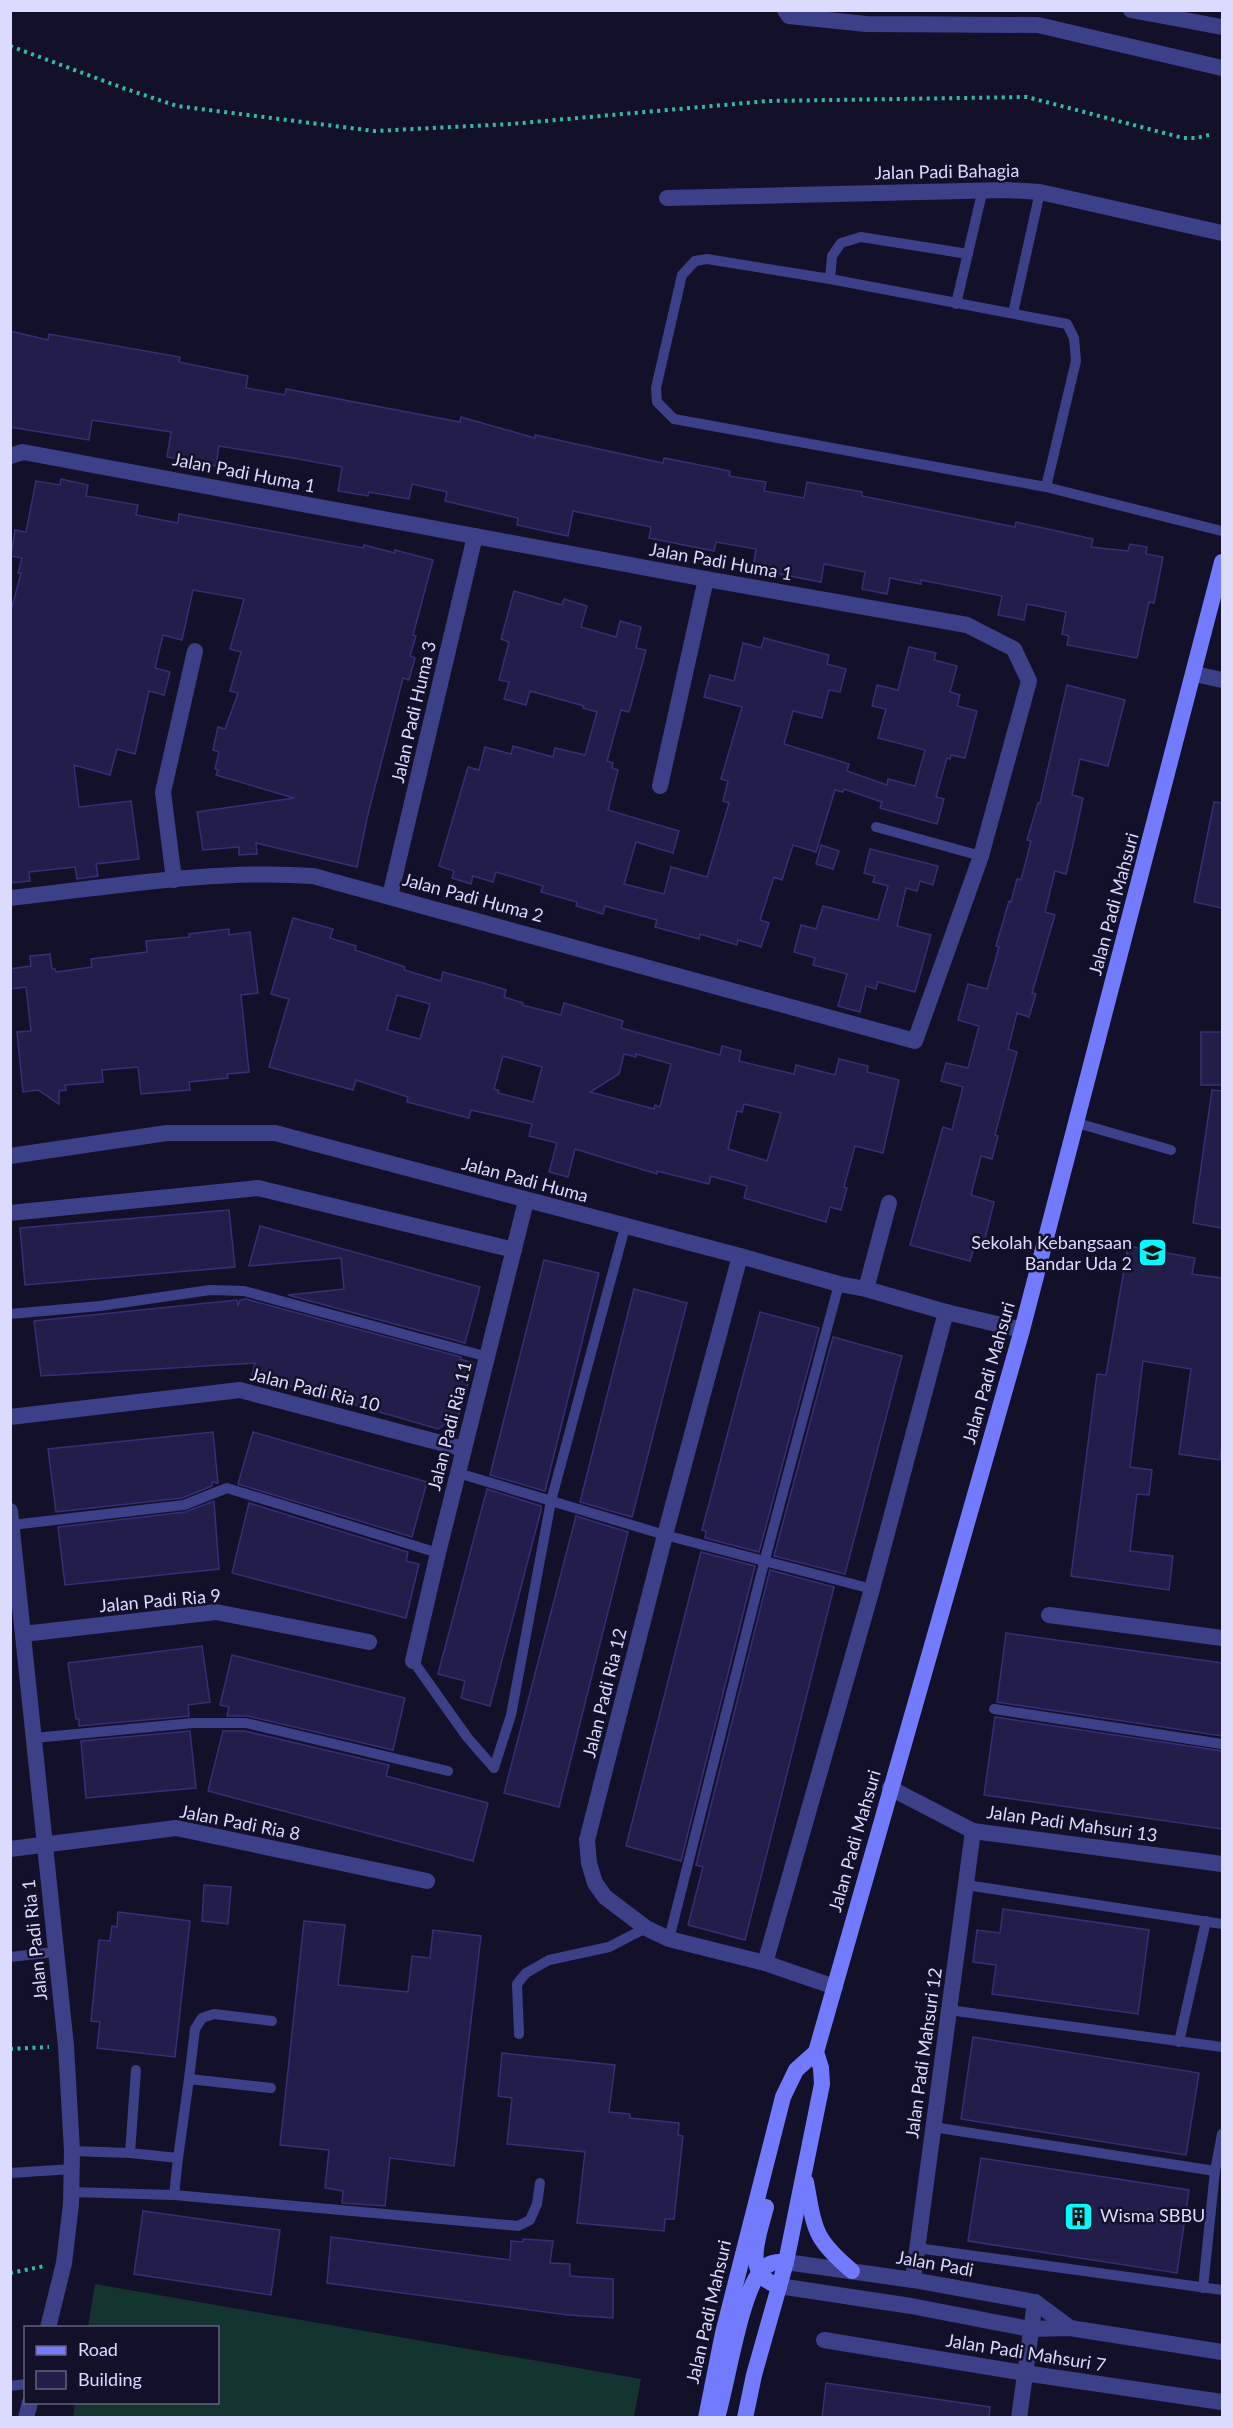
<svg xmlns="http://www.w3.org/2000/svg" width="1233" height="2428" font-family="Lato,sans-serif">
  <style>
    .grass { fill: #143430 }
    .building { fill: #221d4a; stroke: #372f76; stroke-width: 1.5; fill-rule: evenodd }
    .lines { fill: none; stroke-linecap: round; stroke-linejoin: round }
    .path { stroke: #31bba7; stroke-width: 4; stroke-dasharray: 3 4.5; stroke-linecap: butt }
    .service { stroke: #3c4088; stroke-width: 10 }
    .minor { stroke: #3c4088; stroke-width: 16 }
    .tertiary { stroke: #3c4088; stroke-width: 16 }
    .secondary { stroke: #727afe; stroke-width: 16 }
    .labels { text-anchor: middle; stroke-width: 5; stroke-linejoin: round; paint-order: stroke }
    .street-label { font-size: 18px; fill: #dbdaff; stroke: #13112a }
    .poi-label { font-size: 18px; fill: #dbdaff; stroke: #13112a; text-anchor: end }
  </style>
  <rect width="100%" height="100%" fill="#13112a"/>
  <!-- grass -->
  <path class="grass" d="M95,2284L641,2379L634,2417H73L75,2403L218,2402V2328L88,2327Z"/>
  <!-- building -->
  <g class="building">
    <path d="M10,331L48,340L49,334L180,357L179,362L248,376L246,388L285,395L286,389L460,422L461,417L535,438V435L663,463L664,458L730,471L729,476L766,482L764,491L804,498L807,482L862,492V496L1015,527L1016,522L1066,533L1093,539L1091,547L1128,551L1130,544L1147,547L1146,554L1163,557L1154,603L1149,602L1137,658L1067,645L1069,636L1062,634L1066,612L1027,604L1024,620L998,615L1002,596L921,580V584L890,578L887,594L862,589L865,572L824,564L821,582L753,569L756,549L716,542L714,551L649,538L651,527L573,511L568,536L517,525L518,518L445,501L447,492L412,484L409,499L369,492L368,496L338,491L342,467L293,458L219,446L216,466L167,457L171,432L92,420L89,440L10,427Z"/>
    <path d="M61,479L88,485L86,496L138,505L136,515L178,523L179,514L363,548L364,545L395,553V550L433,560L413,635L416,636L410,656L415,658L409,680L403,678L368,814L357,867L256,843L257,854L239,855V847L203,850L197,812L294,798L216,775L218,770L215,769L219,752L213,750L218,727L225,729L238,693L230,691L241,652L230,649L244,599L193,590L182,640L163,635L155,668L170,672L164,695L149,691L135,754L117,749L110,775L74,765L79,807L131,801L139,859L96,864L98,876L77,879L75,867L29,872L30,881L10,883V615L21,573H18L22,558L11,556L15,530L26,532L36,481L60,485Z"/>
    <path d="M514,591L562,605L564,599L587,606L581,627L616,637L620,621L641,627L636,648L646,650L629,712L621,710L607,761L613,763L612,768L618,770L608,810L679,831L673,853L636,842L624,884L664,894L671,867L707,877L729,803L723,801L728,781L721,779L742,707L704,697L710,675L734,681L743,643L761,648L764,638L829,655L827,664L846,669L840,692L829,690L822,718L793,711L784,744L849,764L847,771L887,785L888,779L915,786L925,750L878,738L886,709L872,706L877,685L898,690L909,647L936,653L934,660L957,666L950,692L960,695L957,706L977,711L965,758L951,755L950,759L947,758L936,797L944,799L937,824L880,808L882,802L844,789L843,792L835,790L816,852L793,845L782,880L774,877L760,920L769,923L761,947L738,940L737,945L700,934L699,939L655,927L657,920L605,906L603,914L576,906L577,902L541,892L543,886L496,872L493,882L473,876L471,884L452,878L454,871L439,866L468,767L479,770L485,747L511,754L513,746L553,757L555,748L585,755L597,712L583,708L584,706L530,691L526,705L504,699L509,682L499,680L509,642L501,639Z"/>
    <path d="M1067,685L1125,700L1108,766L1080,759L1072,795L1083,798L1072,849L1066,874L1055,871L1045,912L1055,915L1032,993L1036,994L1029,1017L1017,1013L1008,1049L1017,1052L995,1135L998,1136L992,1159L981,1156L971,1195L994,1202L983,1247L975,1245L970,1261L910,1245L943,1127L952,1130L963,1087L941,1081L946,1063L968,1068L979,1026L958,1020L968,984L987,989L999,947L996,946L1009,901L1011,902L1017,879L1021,880L1031,841L1027,840L1038,803H1040Z"/>
    <path d="M1214,802L1222,803V908L1194,902Z"/>
    <path d="M821,845L839,851L833,869L816,864Z"/>
    <path d="M870,849L938,866L933,885L920,881L917,891L906,888L897,926L931,935L915,992L878,982L876,989L866,986L860,1012L838,1006L847,974L813,965L815,958L794,952L801,925L816,929L823,906L878,920L888,886L873,882L875,876L864,873Z"/>
    <path d="M293,918L333,929L330,938L356,946L355,950L405,967L404,970L441,981L443,972L483,983L506,990L504,997L523,1003L522,1005L561,1015L564,1003L623,1021L621,1028L720,1055L722,1046L741,1051L739,1061L794,1074L796,1065L835,1075L839,1059L868,1066L867,1072L899,1080L883,1153L855,1146L844,1187L847,1188L841,1210L830,1207L826,1222L744,1198L747,1186L711,1176L709,1184L657,1171V1174L575,1149L568,1177L549,1172L557,1143L529,1136L532,1124L471,1110L469,1118L407,1102L408,1097L356,1080L353,1090L269,1067L289,999L271,994ZM397,995L430,1004L420,1039L387,1030ZM624,1054L636,1057V1054L671,1064L660,1107L655,1105L654,1109L590,1092L619,1074ZM503,1056L542,1067L533,1102L498,1093L499,1091L494,1089ZM744,1104L781,1113L767,1161L728,1149L737,1111L742,1112Z"/>
    <path d="M229,929V935L250,932L258,993L241,995L249,1072L227,1074L228,1078L189,1082L190,1090L141,1094L138,1067L102,1070L103,1082L65,1085L66,1090L59,1091V1104L38,1090L23,1092L17,1032L31,1031L26,987L10,989V969L31,966L30,956L50,954L52,969H55L56,972L92,967L91,959L147,952L146,941L190,937L189,934Z"/>
    <rect x="1201" y="1032" width="21" height="53"/>
    <path d="M1212,1090L1222,1091V1228L1193,1223Z"/>
    <path d="M229,1210L235,1267L25,1285L20,1228Z"/>
    <path d="M260,1226L480,1287L465,1343L288,1295L344,1289L341,1258L249,1266Z"/>
    <path d="M1128,1246L1195,1258L1192,1274L1222,1278V1444L1220,1460L1179,1454L1191,1369L1143,1361L1130,1467L1152,1470L1149,1495L1137,1494L1130,1551L1173,1556L1169,1590L1071,1576L1097,1374L1106,1375Z"/>
    <path d="M544,1260L599,1273L545,1491L490,1475Z"/>
    <path d="M634,1289L687,1303L632,1517L580,1502Z"/>
    <path d="M246,1299L461,1357L460,1359L474,1363L459,1415L438,1429L252,1375L255,1363L41,1376L34,1321L237,1300L238,1306L240,1300Z"/>
    <path d="M760,1312L819,1328L759,1552L705,1538L706,1531L702,1530Z"/>
    <path d="M833,1337L902,1356L845,1574L774,1556Z"/>
    <path d="M213,1432L218,1483L212,1482V1486L182,1498L56,1512L48,1449Z"/>
    <path d="M253,1432L427,1482L412,1537L238,1484Z"/>
    <path d="M487,1489L541,1506V1510L490,1706L461,1698L465,1681L438,1674Z"/>
    <path d="M214,1501L219,1569L65,1585L58,1527L185,1512Z"/>
    <path d="M249,1503L408,1552L406,1561L419,1564L406,1618L232,1573Z"/>
    <path d="M576,1516L628,1532L559,1807L504,1793Z"/>
    <path d="M701,1552L755,1566L681,1861L626,1846Z"/>
    <path d="M770,1570L834,1587L745,1940L688,1925L703,1867L696,1865Z"/>
    <path d="M1006,1633L1222,1663V1736L997,1702Z"/>
    <path d="M202,1646L210,1702L188,1705L189,1716L79,1726V1719H76L68,1663Z"/>
    <path d="M232,1655L405,1698L393,1750L248,1716H227L229,1707L220,1705Z"/>
    <path d="M995,1717L1222,1751V1829L984,1795Z"/>
    <path d="M190,1731L196,1788L86,1798L81,1741Z"/>
    <path d="M223,1731H245L389,1765L386,1776L488,1803L473,1861L208,1791Z"/>
    <path d="M204,1885L231,1887L228,1924L202,1921Z"/>
    <path d="M1003,1909L1149,1930L1138,2014L992,1994L996,1965L973,1962L977,1930L1000,1933Z"/>
    <path d="M118,1912L190,1921L175,2057L97,2048L100,2022L91,2021L99,1940L110,1941L112,1926L117,1927Z"/>
    <path d="M304,1921L345,1925L338,1985L408,1992L412,1956L430,1958L433,1930L481,1936L454,2166L390,2158L385,2206L342,2203L343,2191L325,2188L329,2150L280,2145Z"/>
    <path d="M973,2037L1199,2073L1186,2155L961,2119Z"/>
    <path d="M502,2053L615,2065L609,2112L630,2114V2118L679,2123L678,2135L683,2136L674,2219H665L664,2231L577,2223L585,2152L507,2144L512,2098L498,2096Z"/>
    <path d="M981,2158L1189,2190L1177,2273L968,2241Z"/>
    <path d="M143,2211L280,2230L271,2295L134,2274Z"/>
    <path d="M331,2237L510,2260L511,2241L523,2242V2239L553,2241L550,2263L570,2264V2276L613,2279V2318L568,2315L327,2283Z"/>
    <path d="M826,2383L990,2407L989,2418H822Z"/>
  </g>
  <g class="lines">
    <!-- path -->
    <g class="path">
      <path d="M10,46L123,88L177,106L374,131L511,124L768,101L1027,97L1183,138H1196L1209,135"/>
      <path d="M10,2049L49,2047"/>
      <path d="M10,2273L45,2266"/>
    </g>
    <!-- service -->
    <g class="service">
      <path d="M830,279L832,256L841,243L861,237L968,254"/>
      <path d="M956,304L983,189"/>
      <path d="M1013,313L1040,192"/>
      <path d="M1046,487L1076,361L1074,338L1067,324L830,279L707,259L695,261L682,275L656,388L657,402L674,419L1046,487L1222,531"/>
      <path d="M876,827L981,856"/>
      <path d="M1077,1123L1171,1150"/>
      <path d="M10,1314L100,1306L210,1290L244,1291L488,1357"/>
      <path d="M458,1473L665,1535L872,1589"/>
      <path d="M12,1525L184,1505L227,1488L438,1553"/>
      <path d="M413,1661L467,1737L494,1768L511,1715L551,1501L625,1227"/>
      <path d="M994,1709L1222,1744"/>
      <path d="M34,1738L193,1723H246L448,1771"/>
      <path d="M966,1885L1222,1924"/>
      <path d="M669,1939L765,1559L839,1284"/>
      <path d="M10,1957L55,1952"/>
      <path d="M949,2010L1222,2047"/>
      <path d="M519,2034L517,1984L526,1973L549,1960L609,1947L646,1928"/>
      <path d="M1179,2042L1206,1921"/>
      <path d="M189,2079L195,2029L202,2018L214,2014L272,2021"/>
      <path d="M933,2127L1215,2171"/>
      <path d="M72,2151L130,2153L178,2158L174,2195L518,2226L530,2220L537,2204L540,2183"/>
      <path d="M130,2153L136,2070"/>
      <path d="M178,2158L189,2079L271,2088"/>
      <path d="M10,2173L73,2169"/>
      <path d="M71,2192L174,2195"/>
      <path d="M917,2248L1222,2290"/>
      <path d="M1203,2288L1215,2171L1222,2134"/>
      <path d="M10,2386L26,2384"/>
    </g>
    <!-- minor -->
    <g class="minor">
      <path d="M667,198L1006,190L1040,192L1222,233"/>
      <path d="M10,456L23,452L706,579L967,625L1014,649L1029,681L981,856L915,1041L313,876C213,869 110,887 10,898"/>
      <path d="M1195,674L1222,680"/>
      <path d="M660,786L706,579"/>
      <path d="M174,880L163,792L195,651"/>
      <path d="M390,896L475,536"/>
      <path d="M10,1156L167,1133H275L740,1256L839,1284L866,1289L946,1312L1022,1330"/>
      <path d="M10,1213L258,1188L514,1250"/>
      <path d="M740,1256L665,1535L587,1840L589,1863L595,1883L605,1897L646,1928L669,1939L765,1963L835,1987"/>
      <path d="M866,1289L889,1203"/>
      <path d="M10,1417L240,1390L464,1449"/>
      <path d="M10,1511L66,2046L72,2151L71,2204L64,2263L48,2328"/>
      <path d="M1049,1615L1222,1638"/>
      <path d="M23,1634L216,1612L369,1642"/>
      <path d="M413,1661L438,1553L526,1201"/>
      <path d="M890,1788L973,1831L1222,1864"/>
      <path d="M10,1849L176,1828L427,1881"/>
      <path d="M765,1963L872,1589L946,1312"/>
      <path d="M913,2280L973,1831"/>
      <path d="M824,2340L1024,2373L1222,2402"/>
      <path d="M26,2418L30,2402"/>
      <path d="M1019,2418L1035,2302"/>
    </g>
    <!-- tertiary -->
    <g class="tertiary">
      <path d="M785,10L789,16L866,24L1038,25L1222,68"/>
      <path d="M1131,10L1222,27"/>
      <path d="M786,2262L913,2280L1035,2302L1070,2328"/>
      <path d="M779,2286L911,2306L1030,2329L1070,2328L1222,2352"/>
    </g>
    <!-- secondary -->
    <g class="secondary">
      <path d="M806,2182C815,2230 813,2238 852,2271"/>
      <path d="M766,2207C759,2235 741,2275 779,2286"/>
      <path d="M706,2418L723,2333L783,2097L796,2070L816,2052"/>
      <path d="M717,2418C727,2385 741,2292 761,2271C768,2263 775,2261 786,2262"/>
      <path d="M745,2418L754,2375L786,2262L822,2084L821,2068L816,2052L1022,1330L1222,562"/>
    </g>
  </g>
  <!-- icons -->
  <defs>
    <symbol id="school-square" viewBox="-11 -11 22 22"><rect x="-9" y="-9" width="18" height="18" rx="4" fill="#08f9fd" stroke="#13112a"/><path d="M0-5L7-2L0 1L-7-2ZM-4 1L0 2.5L4 1V4Q0 6-4 4Z" fill="#111"/></symbol>
    <symbol id="building-square" viewBox="-11 -11 22 22"><rect x="-9" y="-9" width="18" height="18" rx="4" fill="#08f9fd" stroke="#13112a"/><path d="M-4-6H4V6H1V3H-1V6H-4ZM-2.5-4.3h1.7v1.8h-1.7ZM.8-4.3h1.7v1.8H.8ZM-2.5-1h1.7V.8h-1.7ZM.8-1h1.7V.8H.8Z" fill="#111"/></symbol>
  </defs>
  <g fill-rule="evenodd">
    <use href="#school-square" x="1136" y="1236" width="33" height="33"/>
    <use href="#building-square" x="1062" y="2200" width="33" height="33"/>
  </g>
  <g class="labels">
    <!-- street labels -->
    <g class="street-label">
      <text transform="translate(947 172) rotate(-1)" y="6">Jalan Padi Bahagia</text>
      <text transform="translate(244 473) rotate(11)" y="6">Jalan Padi Huma 1</text>
      <text transform="translate(721 562) rotate(10)" y="6">Jalan Padi Huma 1</text>
      <text transform="translate(414 712) rotate(-77)" y="6">Jalan Padi Huma 3</text>
      <text transform="translate(473 898) rotate(15)" y="6">Jalan Padi Huma 2</text>
      <text transform="translate(1114 904) rotate(-75)" y="6">Jalan Padi Mahsuri</text>
      <text transform="translate(525 1180) rotate(15)" y="6">Jalan Padi Huma</text>
      <text transform="translate(989 1373) rotate(-74)" y="6">Jalan Padi Mahsuri</text>
      <text transform="translate(315 1390) rotate(14)" y="6">Jalan Padi Ria 10</text>
      <text transform="translate(450 1426) rotate(-76)" y="6">Jalan Padi Ria 11</text>
      <text transform="translate(160 1601) rotate(-5)" y="6">Jalan Padi Ria 9</text>
      <text transform="translate(605 1693) rotate(-76)" y="6">Jalan Padi Ria 12</text>
      <text transform="translate(240 1823) rotate(11)" y="6">Jalan Padi Ria 8</text>
      <text transform="translate(1072 1824) rotate(8)" y="6">Jalan Padi Mahsuri 13</text>
      <text transform="translate(855 1841) rotate(-74)" y="6">Jalan Padi Mahsuri</text>
      <text transform="translate(35 1940) rotate(-96)" y="6">Jalan Padi Ria 1</text>
      <text transform="translate(924 2053) rotate(-82)" y="6">Jalan Padi Mahsuri 12</text>
      <text transform="translate(935 2264) rotate(10)" y="6">Jalan Padi</text>
      <text transform="translate(709 2312) rotate(-77)" y="6">Jalan Padi Mahsuri</text>
      <text transform="translate(1026 2353) rotate(9)" y="6">Jalan Padi Mahsuri 7</text>
    </g>
    <!-- poi labels -->
    <g class="poi-label">
      <text x="1132" y="1249">Sekolah Kebangsaan<tspan x="1132" dy="21">Bandar Uda 2</tspan></text>
      <text x="1100" y="2222" text-anchor="start">Wisma SBBU</text>
    </g>
  </g>
  <!-- border -->
  <rect width="1233" height="2428" fill="none" stroke="#dbdaff" stroke-width="24"/>
  <!-- legend -->
  <rect x="24" y="2326" width="195" height="78" fill="#13112a" stroke="#63617f" stroke-width="1.5"/>
  <rect x="36" y="2346" width="30" height="9" fill="#727afe" stroke="#63617f" stroke-width="1.5"/>
  <text x="78" y="2356" font-size="18" fill="#dbdaff">Road</text>
  <rect x="36" y="2371" width="30" height="18" fill="#221d4a" stroke="#63617f" stroke-width="1.5"/>
  <text x="78" y="2386" font-size="18" fill="#dbdaff">Building</text>
</svg>
